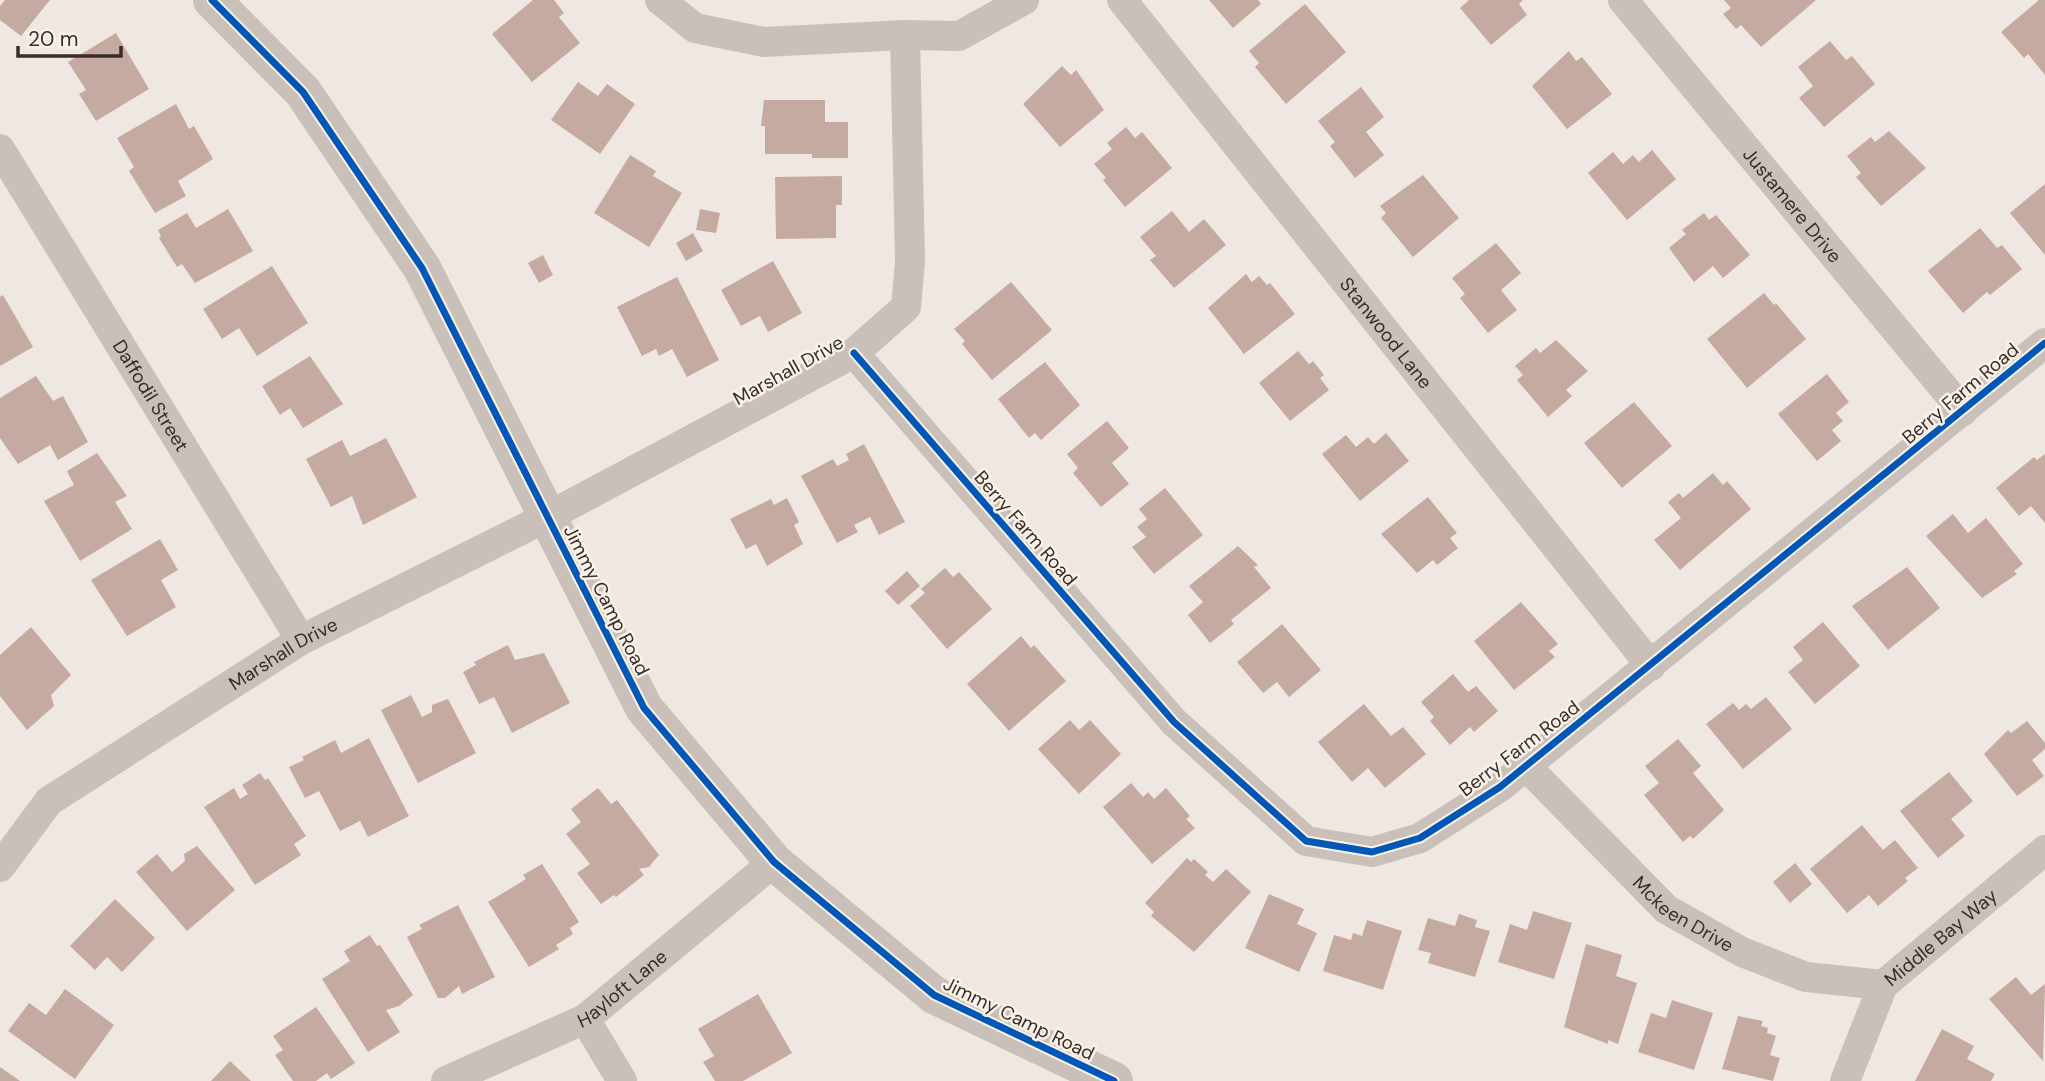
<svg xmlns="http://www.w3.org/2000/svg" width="2045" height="1081" font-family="'DM Sans',sans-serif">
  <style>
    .building { fill: #c5aaa2 }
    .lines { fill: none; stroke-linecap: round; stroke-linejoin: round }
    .minor { stroke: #c9c0ba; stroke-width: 30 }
    .tertiary { stroke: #c9c0ba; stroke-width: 38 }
    .cycleway-casing { stroke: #fcf2e9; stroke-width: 11 }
    .cycleway { stroke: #0057b8; stroke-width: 7 }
    .labels { text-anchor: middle; stroke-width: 5; stroke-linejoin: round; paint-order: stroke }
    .street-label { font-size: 19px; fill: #3a2d28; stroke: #fcf2e9 }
  </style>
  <rect width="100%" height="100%" fill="#efe8e2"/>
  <!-- building -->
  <g class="building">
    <path d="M5,0H50L21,36L0,20V6Z"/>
    <path d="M533,0H554L564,13L559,17L580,43L532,82L492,34Z"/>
    <path d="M1209,0H1258L1261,4L1233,28Z"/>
    <path d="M1469,0H1523L1519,4L1527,15L1491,45L1460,8Z"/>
    <path d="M1724,0H1816L1761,47L1741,25L1736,29L1723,14L1731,8Z"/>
    <path d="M2039,0H2045V75L2028,54L2024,58L2001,32Z"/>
    <path d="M1305,4L1346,52L1286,104L1255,67L1259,63L1249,51Z"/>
    <path d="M116,33L149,89L96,121L79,94L86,90L68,62Z"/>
    <path d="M1830,41L1846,60L1852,56L1875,84L1824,127L1799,98L1813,86L1798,67Z"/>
    <path d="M1569,51L1576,61L1582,57L1612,94L1567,129L1532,86Z"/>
    <path d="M1062,66L1071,75L1076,70L1104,110L1060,147L1023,104Z"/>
    <path d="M578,82L598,96L607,84L635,104L600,154L551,120Z"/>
    <path d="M1361,87L1384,117L1366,132L1384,155L1355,178L1330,146L1335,142L1318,121Z"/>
    <path d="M764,100H825V122H848V158H812V154H765V126H761Z"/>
    <path d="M176,104L189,129L194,126L213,159L178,181L186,196L155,213L129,171L134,167L117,138Z"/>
    <path d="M1126,127L1135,138L1142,132L1172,168L1125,207L1103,180L1106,178L1094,164L1112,149L1107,143Z"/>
    <path d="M1889,131L1926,168L1881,206L1856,177L1861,173L1847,156L1871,137L1875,142Z"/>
    <path d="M1652,150L1676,179L1627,220L1588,173L1613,152L1623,164L1633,155L1639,162Z"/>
    <path d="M630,155L656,171L653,176L682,193L649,247L594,213Z"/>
    <path d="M1423,175L1459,218L1413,257L1381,218L1386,213L1380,206Z"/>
    <path d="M842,176V205H836V238L776,239L775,177Z"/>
    <path d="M2045,184V255L2010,213Z"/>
    <path d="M228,209L253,251L195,283L182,264L177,267L159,238L161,236L158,230L187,213L196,228Z"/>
    <path d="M700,209L720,213L716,233L696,230Z"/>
    <path d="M1172,211L1189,232L1204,219L1226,245L1174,288L1150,260L1156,256L1140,237Z"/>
    <path d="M1704,213L1709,220L1716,215L1750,255L1723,278L1713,266L1694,282L1669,248L1686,234L1682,230Z"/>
    <path d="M1980,228L1997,248L2002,245L2022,269L1990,295L1987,292L1963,313L1928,271Z"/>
    <path d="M693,233L703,251L686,261L676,243Z"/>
    <path d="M1496,243L1521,273L1501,290L1517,310L1488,333L1460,298L1465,294L1452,278Z"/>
    <path d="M543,255L553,275L539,283L528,263Z"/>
    <path d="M773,261L802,313L768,332L760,316L741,326L721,290Z"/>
    <path d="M272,266L308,323L257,356L239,328L222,339L203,309Z"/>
    <path d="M1246,274L1252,282L1259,276L1267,285L1270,283L1295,314L1244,354L1208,308Z"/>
    <path d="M677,277L719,360L687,377L672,349L659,356L656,349L642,356L617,307Z"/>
    <path d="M1011,282L1052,330L992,380L962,344L965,341L954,329Z"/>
    <path d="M1764,293L1774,305L1776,303L1806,339L1747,388L1707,339Z"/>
    <path d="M3,295L33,347L0,366V297Z"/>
    <path d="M1556,340L1588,371L1566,390L1572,396L1548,417L1517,380L1523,375L1515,366L1536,348L1540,353Z"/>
    <path d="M1298,351L1309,364L1313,361L1324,375L1320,378L1329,390L1290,421L1259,383Z"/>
    <path d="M310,356L343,404L303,428L290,408L280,415L262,386Z"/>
    <path d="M1045,362L1080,405L1041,440L1035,433L1029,438L998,399Z"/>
    <path d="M1827,374L1849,402L1836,413L1843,421L1832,430L1841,441L1817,461L1778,414Z"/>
    <path d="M36,376L53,401L63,396L88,442L58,460L50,445L18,464L0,438V398Z"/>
    <path d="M1634,402L1672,446L1622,488L1584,443Z"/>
    <path d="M1107,421L1129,448L1112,463L1129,484L1101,507L1073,473L1078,468L1067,454Z"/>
    <path d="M1386,433L1409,461L1360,501L1322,454L1346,435L1356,447L1368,437L1374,444Z"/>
    <path d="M386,438L417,497L363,525L352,496L331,507L306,459L342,440L350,456Z"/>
    <path d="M864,444L905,522L879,535L870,517L854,525L858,532L837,543L801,476L833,459L837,466L849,460L846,454Z"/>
    <path d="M97,453L127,496L115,502L132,529L80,561L44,501L74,485L67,471Z"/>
    <path d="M2045,454V523L2031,506L2019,516L1996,488L2034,457L2037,460Z"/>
    <path d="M1713,473L1723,485L1727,481L1751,509L1680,570L1654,540L1681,518L1668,502L1679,493L1683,498Z"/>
    <path d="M1165,488L1203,535L1154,574L1132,547L1146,537L1137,527L1147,519L1139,509Z"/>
    <path d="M1428,497L1457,533L1450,538L1458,548L1437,565L1433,560L1417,573L1381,534Z"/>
    <path d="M787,498L799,522L794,525L803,544L767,566L756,544L746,549L730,519L771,499L774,505Z"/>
    <path d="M1953,514L1968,533L1986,518L2023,564L2014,571L2017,574L1982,598L1926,536Z"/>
    <path d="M160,539L178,570L161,580L176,607L127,636L91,580Z"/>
    <path d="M1238,546L1258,565L1254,567L1271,588L1231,620L1234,624L1210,643L1188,615L1203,602L1189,586Z"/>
    <path d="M1907,567L1940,608L1888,650L1852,606Z"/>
    <path d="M945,568L953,577L959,572L992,609L947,649L910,606L925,593L921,589Z"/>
    <path d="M907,571L920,586L898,605L885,591Z"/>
    <path d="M1521,602L1558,644L1549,651L1555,657L1514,690L1474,641Z"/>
    <path d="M1823,622L1860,666L1815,704L1788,672L1803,660L1793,647Z"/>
    <path d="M1282,624L1321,670L1289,697L1277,682L1263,693L1237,662Z"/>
    <path d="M31,627L71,675L51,695L54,706L27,730L0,696V655Z"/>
    <path d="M1021,636L1031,648L1034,645L1066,681L1009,731L967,684Z"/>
    <path d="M508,645L515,660L544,653L570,703L512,733L494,697L479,704L463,672L476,665L474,662Z"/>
    <path d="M1453,674L1468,692L1476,686L1498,711L1474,732L1470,727L1450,745L1430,721L1434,717L1421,702Z"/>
    <path d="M411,695L422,717L432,712V705L448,699L476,753L418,783L381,710Z"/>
    <path d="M1766,697L1792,729L1743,769L1706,724L1733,703L1739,710L1746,704L1751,709Z"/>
    <path d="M1364,704L1391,736L1403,727L1426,754L1385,788L1368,768L1352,782L1318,742Z"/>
    <path d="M1070,720L1079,730L1090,720L1121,754L1079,794L1038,749Z"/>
    <path d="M2027,721L2045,743V749L2032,760L2044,776L2017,796L1984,754L2008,730L2011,733Z"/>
    <path d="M369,738L409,816L368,837L360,821L340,831L319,791L305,798L289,767L304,760L302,757L335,740L341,753Z"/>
    <path d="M1678,739L1701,766L1693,773L1724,810L1693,839L1690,836L1683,842L1644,795L1659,783L1645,766Z"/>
    <path d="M1949,772L1973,801L1951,819L1965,836L1938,858L1900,811Z"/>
    <path d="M260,773L265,780L268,778L306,836L294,844L301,855L255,885L204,807L234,788L240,799L248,794L242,785Z"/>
    <path d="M1131,783L1143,797L1148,792L1154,799L1166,788L1190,816L1186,819L1195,828L1152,864L1103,807Z"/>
    <path d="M598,788L611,804L617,800L659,855L649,867L639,869L644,875L616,897L614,895L601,904L577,873L590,864L566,834L581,822L571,809Z"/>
    <path d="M1862,825L1883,850L1895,840L1918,868L1905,878L1908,881L1878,906L1869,895L1847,913L1810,869Z"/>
    <path d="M197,846L235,890L187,931L136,872L157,854L172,872L185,861L184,854Z"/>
    <path d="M1187,858L1191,862L1194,859L1208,872L1205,875L1213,882L1226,869L1251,892L1194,952L1151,916L1154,912L1145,903Z"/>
    <path d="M1795,863L1812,884L1790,903L1773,882Z"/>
    <path d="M542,864L579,922L570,928L573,934L556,945L559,949L529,967L488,902L526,879L523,875Z"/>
    <path d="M1269,894L1304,909L1297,924L1317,933L1299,972L1245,948Z"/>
    <path d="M115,899L155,938L122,972L107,957L95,970L70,946Z"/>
    <path d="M458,905L495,977L462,994L459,986L445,998H438L407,937L422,929L419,925Z"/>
    <path d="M1533,911L1572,923L1554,979L1498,962L1510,924L1527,930Z"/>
    <path d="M1459,914L1477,920L1475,927L1490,931L1475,977L1428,963L1431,953L1418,950L1428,918L1455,926Z"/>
    <path d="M1367,920L1402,931L1383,990L1323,971L1334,935L1351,940L1353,933L1362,936Z"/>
    <path d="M370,935L377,946L380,945L413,995L399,1006L386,1010L400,1032L368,1052L322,979L350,961L344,951Z"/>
    <path d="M1586,944L1622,955L1616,976L1637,983L1618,1044L1608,1040V1044L1564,1027Z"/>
    <path d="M2016,977L2031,995L2045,984L2043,1061L1989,999Z"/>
    <path d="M65,989L114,1025L75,1079L8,1031L29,1003L46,1015Z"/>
    <path d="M758,994L792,1053L743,1081H715L703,1062L714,1056L698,1029Z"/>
    <path d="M1672,1000L1713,1013L1694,1070L1638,1052L1651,1013L1666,1018Z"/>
    <path d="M316,1007L355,1063L331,1079L327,1073L316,1081H293L275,1055L283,1050L273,1036Z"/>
    <path d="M1738,1016L1763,1021L1761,1026L1768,1028L1767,1033L1776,1036L1770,1055L1780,1058L1773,1081L1722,1069Z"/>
    <path d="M1942,1029L1974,1046L1967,1059L1995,1074L1991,1081H1915Z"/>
    <path d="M230,1061L251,1081H211Z"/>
    <path d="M0,1067L20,1081H0Z"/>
  </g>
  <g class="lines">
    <!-- minor -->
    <g class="minor">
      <path d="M660,0L695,28L764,42L905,35L959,36L1024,0"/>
      <path id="s1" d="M1122,0L1651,666"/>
      <path id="s2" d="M1623,0L1963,411"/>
      <path id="s3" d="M0,149L301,640"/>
      <path d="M854,353L1174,722L1306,841L1372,852L1420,838L1500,787L2045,343"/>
      <path id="s4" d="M1526,766L1666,909L1742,952L1806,977L1883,985"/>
      <path id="s5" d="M0,867L49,801L301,640L547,517L854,353L906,307L910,262L905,35"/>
      <path d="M585,1019L622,1081"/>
      <path id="s6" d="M446,1081L585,1019L774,862"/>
      <path id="s7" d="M1845,1081L1883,985L2045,850"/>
    </g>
    <!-- tertiary -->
    <path class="tertiary" d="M212,0L303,92L422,268L644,708L774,862L934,995L1114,1081"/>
    <defs>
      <g id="cycleway">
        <path d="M212,0L303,92L422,268L644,708L774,862L934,995L1114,1081"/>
        <path d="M854,353L1174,722L1306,841L1372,852L1420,838L1500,787L2045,343"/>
      </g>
    </defs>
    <!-- cycleway casing -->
    <use href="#cycleway" class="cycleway-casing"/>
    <!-- cycleway -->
    <use href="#cycleway" class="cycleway"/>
  </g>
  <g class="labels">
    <!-- street labels -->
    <g class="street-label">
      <text dy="7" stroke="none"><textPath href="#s2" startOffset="266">Justamere Drive</textPath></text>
      <text dy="7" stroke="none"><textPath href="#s1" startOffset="425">Stanwood Lane</textPath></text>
      <text transform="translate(788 370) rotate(-29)" y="7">Marshall Drive</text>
      <text transform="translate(1960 393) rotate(-40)" y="7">Berry Farm Road</text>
      <text dy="7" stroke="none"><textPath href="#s3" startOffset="289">Daffodil Street</textPath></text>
      <text transform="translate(1026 528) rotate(49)" y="7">Berry Farm Road</text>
      <text transform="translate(607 600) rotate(63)" y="7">Jimmy Camp Road</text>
      <text dy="7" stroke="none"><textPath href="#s5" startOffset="359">Marshall Drive</textPath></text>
      <text transform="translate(1519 748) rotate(-37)" y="7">Berry Farm Road</text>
      <text dy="7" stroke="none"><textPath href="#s4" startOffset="217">Mckeen Drive</textPath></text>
      <text dy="7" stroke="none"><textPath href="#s7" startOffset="178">Middle Bay Way</textPath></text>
      <text dy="7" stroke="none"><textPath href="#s6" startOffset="200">Hayloft Lane</textPath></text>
      <text transform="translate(1019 1018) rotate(26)" y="7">Jimmy Camp Road</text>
    </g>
  </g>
  <!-- scale -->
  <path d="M18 46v10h103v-10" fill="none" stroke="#3a2d28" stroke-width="3.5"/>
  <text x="28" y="46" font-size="21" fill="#3a2d28" stroke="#fcf2e9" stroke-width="5" paint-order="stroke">20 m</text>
</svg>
